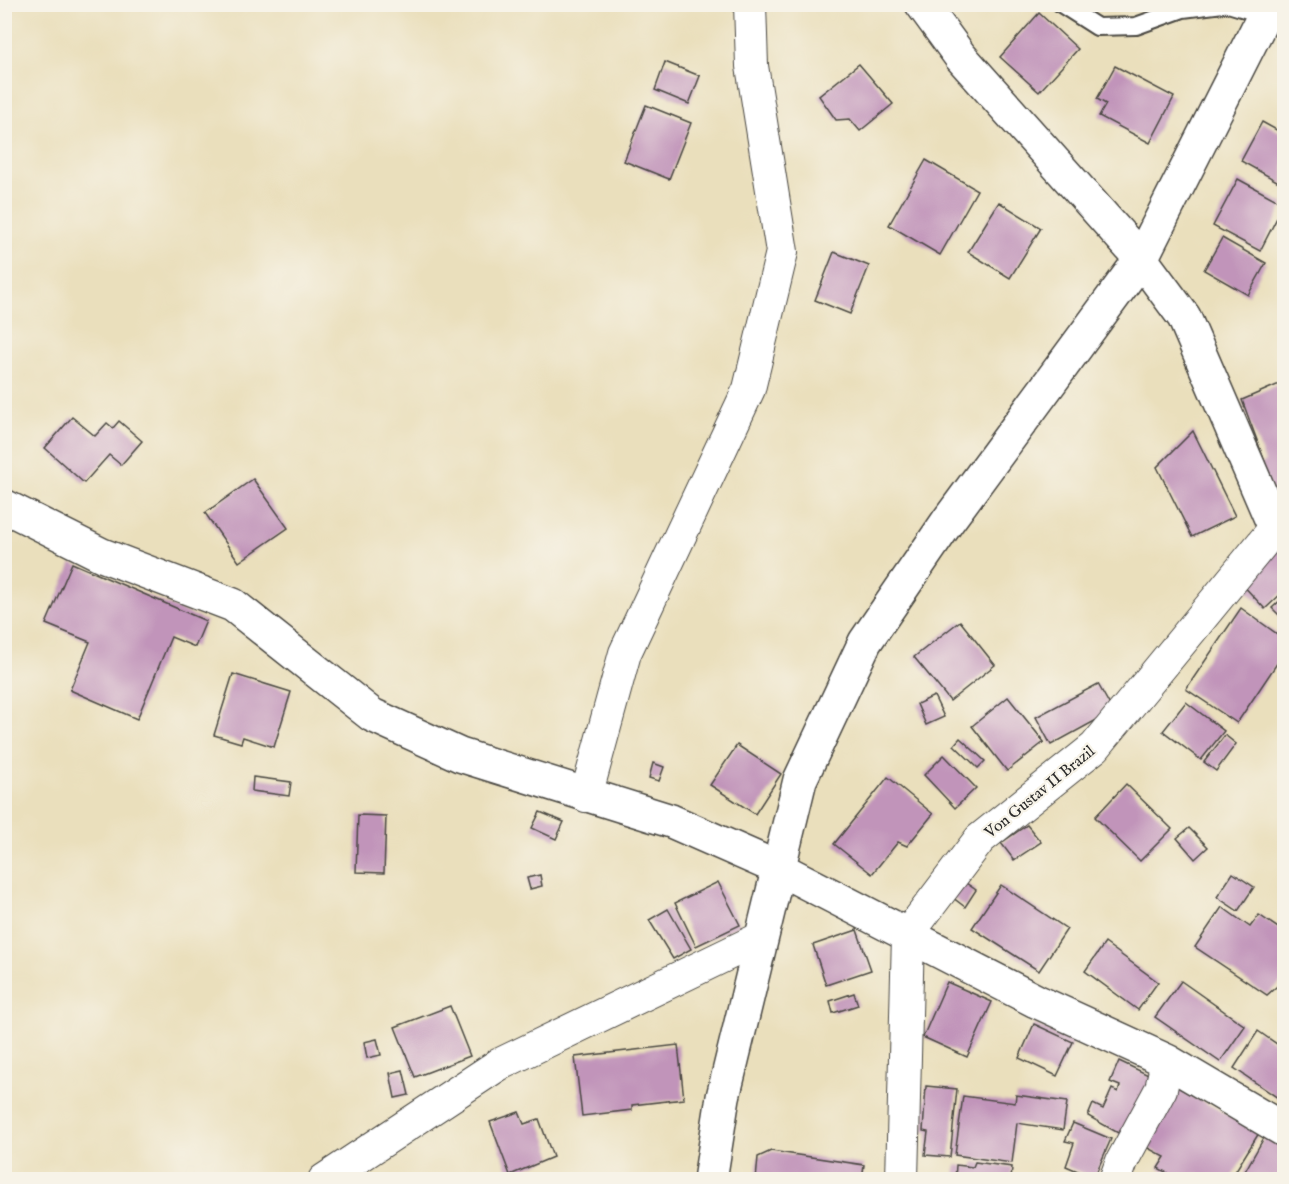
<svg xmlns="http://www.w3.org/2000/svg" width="1289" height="1184" font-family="'IM FELL English',serif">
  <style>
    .building { fill: #c194ba }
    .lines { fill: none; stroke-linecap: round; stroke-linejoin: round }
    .service-casing { stroke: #484641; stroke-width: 20 }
    .minor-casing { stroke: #484641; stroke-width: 34 }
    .tertiary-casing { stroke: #484641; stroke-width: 36 }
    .service { stroke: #fff; stroke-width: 16 }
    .minor { stroke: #fff; stroke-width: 32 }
    .tertiary { stroke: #fff; stroke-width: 33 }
    .labels { text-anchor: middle; stroke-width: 4.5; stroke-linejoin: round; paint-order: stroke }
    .street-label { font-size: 16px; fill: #2b2b2b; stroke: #f7f3e8 }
  </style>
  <rect width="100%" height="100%" fill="#f7f3e8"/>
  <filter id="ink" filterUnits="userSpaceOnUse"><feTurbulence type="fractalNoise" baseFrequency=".0167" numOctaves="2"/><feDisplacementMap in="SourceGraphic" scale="12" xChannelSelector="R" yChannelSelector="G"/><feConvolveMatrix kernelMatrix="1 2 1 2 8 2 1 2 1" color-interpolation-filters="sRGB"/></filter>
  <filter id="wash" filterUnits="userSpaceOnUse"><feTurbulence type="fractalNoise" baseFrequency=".008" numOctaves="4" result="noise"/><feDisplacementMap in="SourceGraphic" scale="24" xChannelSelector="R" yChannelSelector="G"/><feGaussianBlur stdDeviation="1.35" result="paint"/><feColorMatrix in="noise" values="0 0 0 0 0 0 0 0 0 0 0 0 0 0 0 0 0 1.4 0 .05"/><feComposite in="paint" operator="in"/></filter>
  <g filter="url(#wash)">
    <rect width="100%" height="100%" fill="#eadfbc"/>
    <g id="blocks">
      <!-- building -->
      <g class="building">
        <path d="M1039,13L1078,49L1039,92L1000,57Z"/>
        <path d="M665,62L700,76L689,104L655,90Z"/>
        <path d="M859,64L893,104L860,131L850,119L836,120L819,96Z"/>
        <path d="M1115,66L1174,97L1150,143L1099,116L1106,104L1097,99Z"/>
        <path d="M646,105L691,123L669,179L624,161Z"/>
        <path d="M1262,122L1284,134V185L1241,161Z"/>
        <path d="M926,160L977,190L940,255L889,225Z"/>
        <path d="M1238,179L1284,204L1260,251L1213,226Z"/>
        <path d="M999,202L1041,228L1010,278L968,252Z"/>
        <path d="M1222,238L1266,263L1248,295L1204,270Z"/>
        <path d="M834,252L869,266L850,314L815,300Z"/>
        <path d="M1284,382V497L1278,504L1258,466L1265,462L1242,400Z"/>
        <path d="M72,417L95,436L107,423L113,428L119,421L142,441L121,465L109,455L84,483L45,448Z"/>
        <path d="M1193,431L1235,516L1192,537L1157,467Z"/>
        <path d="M253,479L288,528L239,562L205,513Z"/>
        <path d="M1284,541V591L1265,609L1240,582Z"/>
        <path d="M72,563L206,621L195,647L171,637L137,719L70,690L90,642L46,624Z"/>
        <path d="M1284,597V610L1279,615L1272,608Z"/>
        <path d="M1241,608L1284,639V653L1237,723L1186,689Z"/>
        <path d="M960,621L995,665L950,701L914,657Z"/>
        <path d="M233,674L291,692L274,747L243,737L241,743L214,735Z"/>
        <path d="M1098,684L1113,711L1051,745L1036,717Z"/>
        <path d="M934,696L944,717L926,725L917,704Z"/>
        <path d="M1008,697L1044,742L1007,771L972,726Z"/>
        <path d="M1186,702L1224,731L1201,760L1163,731Z"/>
        <path d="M1225,735L1236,744L1216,771L1204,762Z"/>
        <path d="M960,738L985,761L978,768L954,745Z"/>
        <path d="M737,745L781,774L755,814L710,785Z"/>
        <path d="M944,755L976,788L955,808L924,775Z"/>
        <path d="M653,763L664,767L659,781L649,778Z"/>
        <path d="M253,777L291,782L289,796L252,791Z"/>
        <path d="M888,777L933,814L907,846L898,842L872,874L834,844Z"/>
        <path d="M1126,784L1172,829L1140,861L1095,817Z"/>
        <path d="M540,812L564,822L556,839L532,828Z"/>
        <path d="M358,815L386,816L384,873L356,872Z"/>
        <path d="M1027,825L1041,842L1014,860L1001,843Z"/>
        <path d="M1189,828L1208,847L1195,859L1177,838Z"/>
        <path d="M1233,873L1254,887L1238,911L1217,897Z"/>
        <path d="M540,875L542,886L530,889L527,878Z"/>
        <path d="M963,881L976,890L965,907L952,897Z"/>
        <path d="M718,882L740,925L696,946L675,903Z"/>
        <path d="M1001,885L1067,929L1039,971L972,928Z"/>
        <path d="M1222,907L1250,927L1259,915L1284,932V980L1267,995L1195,947Z"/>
        <path d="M668,909L691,949L673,959L649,920Z"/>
        <path d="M857,930L871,970L826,985L813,945Z"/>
        <path d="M1105,943L1158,982L1138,1010L1085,971Z"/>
        <path d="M1181,981L1245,1026L1220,1062L1155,1017Z"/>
        <path d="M947,982L992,1002L967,1057L923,1037Z"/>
        <path d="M854,993L858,1005L833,1013L830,1001Z"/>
        <path d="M450,1006L470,1056L415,1077L395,1027Z"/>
        <path d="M1034,1024L1073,1042L1057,1076L1019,1058Z"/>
        <path d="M1258,1031L1284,1049V1102L1234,1068Z"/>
        <path d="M377,1039L381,1055L367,1058L364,1042Z"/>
        <path d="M678,1045L684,1099L632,1105V1110L582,1116L575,1057Z"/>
        <path d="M1119,1061L1159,1080L1127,1138L1088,1116L1093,1104L1103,1109L1112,1089L1118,1092L1120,1086L1110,1082Z"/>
        <path d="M403,1070L409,1095L395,1098L390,1073Z"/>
        <path d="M1174,1085L1259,1133L1230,1180H1207L1197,1173L1193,1180H1180L1158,1168L1165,1157L1142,1145Z"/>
        <path d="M926,1086L957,1089L950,1157L925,1155L928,1132L923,1131Z"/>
        <path d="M1016,1095L1067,1102L1063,1130L1017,1123L1012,1163L955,1155L963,1096L1015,1103Z"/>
        <path d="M519,1112L524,1124L539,1119L553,1157L510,1175L490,1122Z"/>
        <path d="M1073,1123L1111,1139L1094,1178L1066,1166L1074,1143L1065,1141Z"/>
        <path d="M1265,1136L1284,1148V1180H1254L1244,1173Z"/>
        <path d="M771,1151L864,1165L862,1180H756L758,1157Z"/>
        <path d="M975,1162L1012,1167L1011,1180H955L956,1165L973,1167Z"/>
      </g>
    </g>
  </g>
  <g filter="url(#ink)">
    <use href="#blocks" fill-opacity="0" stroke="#484641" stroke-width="1.5"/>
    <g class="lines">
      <defs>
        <g id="service">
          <path d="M1061,4L1097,27L1136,26L1183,9L1223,4"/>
          <path d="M1228,4L1265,15"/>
        </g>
        <g id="minor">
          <path d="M586,796L625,653L749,389L782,252L752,66L750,4"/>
          <path d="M324,1180L498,1065L761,938"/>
          <path d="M902,1180L908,934L980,839L1095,747L1284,517"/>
          <path d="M1115,1180L1122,1161L1161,1089L1167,1061"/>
        </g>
        <g id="tertiary">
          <path d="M922,4L960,56L1141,259L1184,317L1275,528"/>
          <path d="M4,506L102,555L233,605L372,715L460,755L671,821L778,868L1036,1001L1167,1061L1284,1130"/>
          <path d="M710,1180L723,1097L800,780L865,642L948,521L1141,259L1270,4"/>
        </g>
      </defs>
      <!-- service casing -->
      <use href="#service" class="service-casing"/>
      <!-- minor casing -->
      <use href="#minor" class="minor-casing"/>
      <!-- tertiary casing -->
      <use href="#tertiary" class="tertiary-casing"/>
      <!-- service -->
      <use href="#service" class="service"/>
      <!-- minor -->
      <use href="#minor" class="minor"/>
      <!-- tertiary -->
      <use href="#tertiary" class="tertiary"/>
    </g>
  </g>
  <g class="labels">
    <!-- street labels -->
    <g class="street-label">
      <text transform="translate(1039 791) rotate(-39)" y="6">Von Gustav II Brazil</text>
    </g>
  </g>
  <!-- margin -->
  <rect width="1289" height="1184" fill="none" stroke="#f7f3e8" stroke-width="24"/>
</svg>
